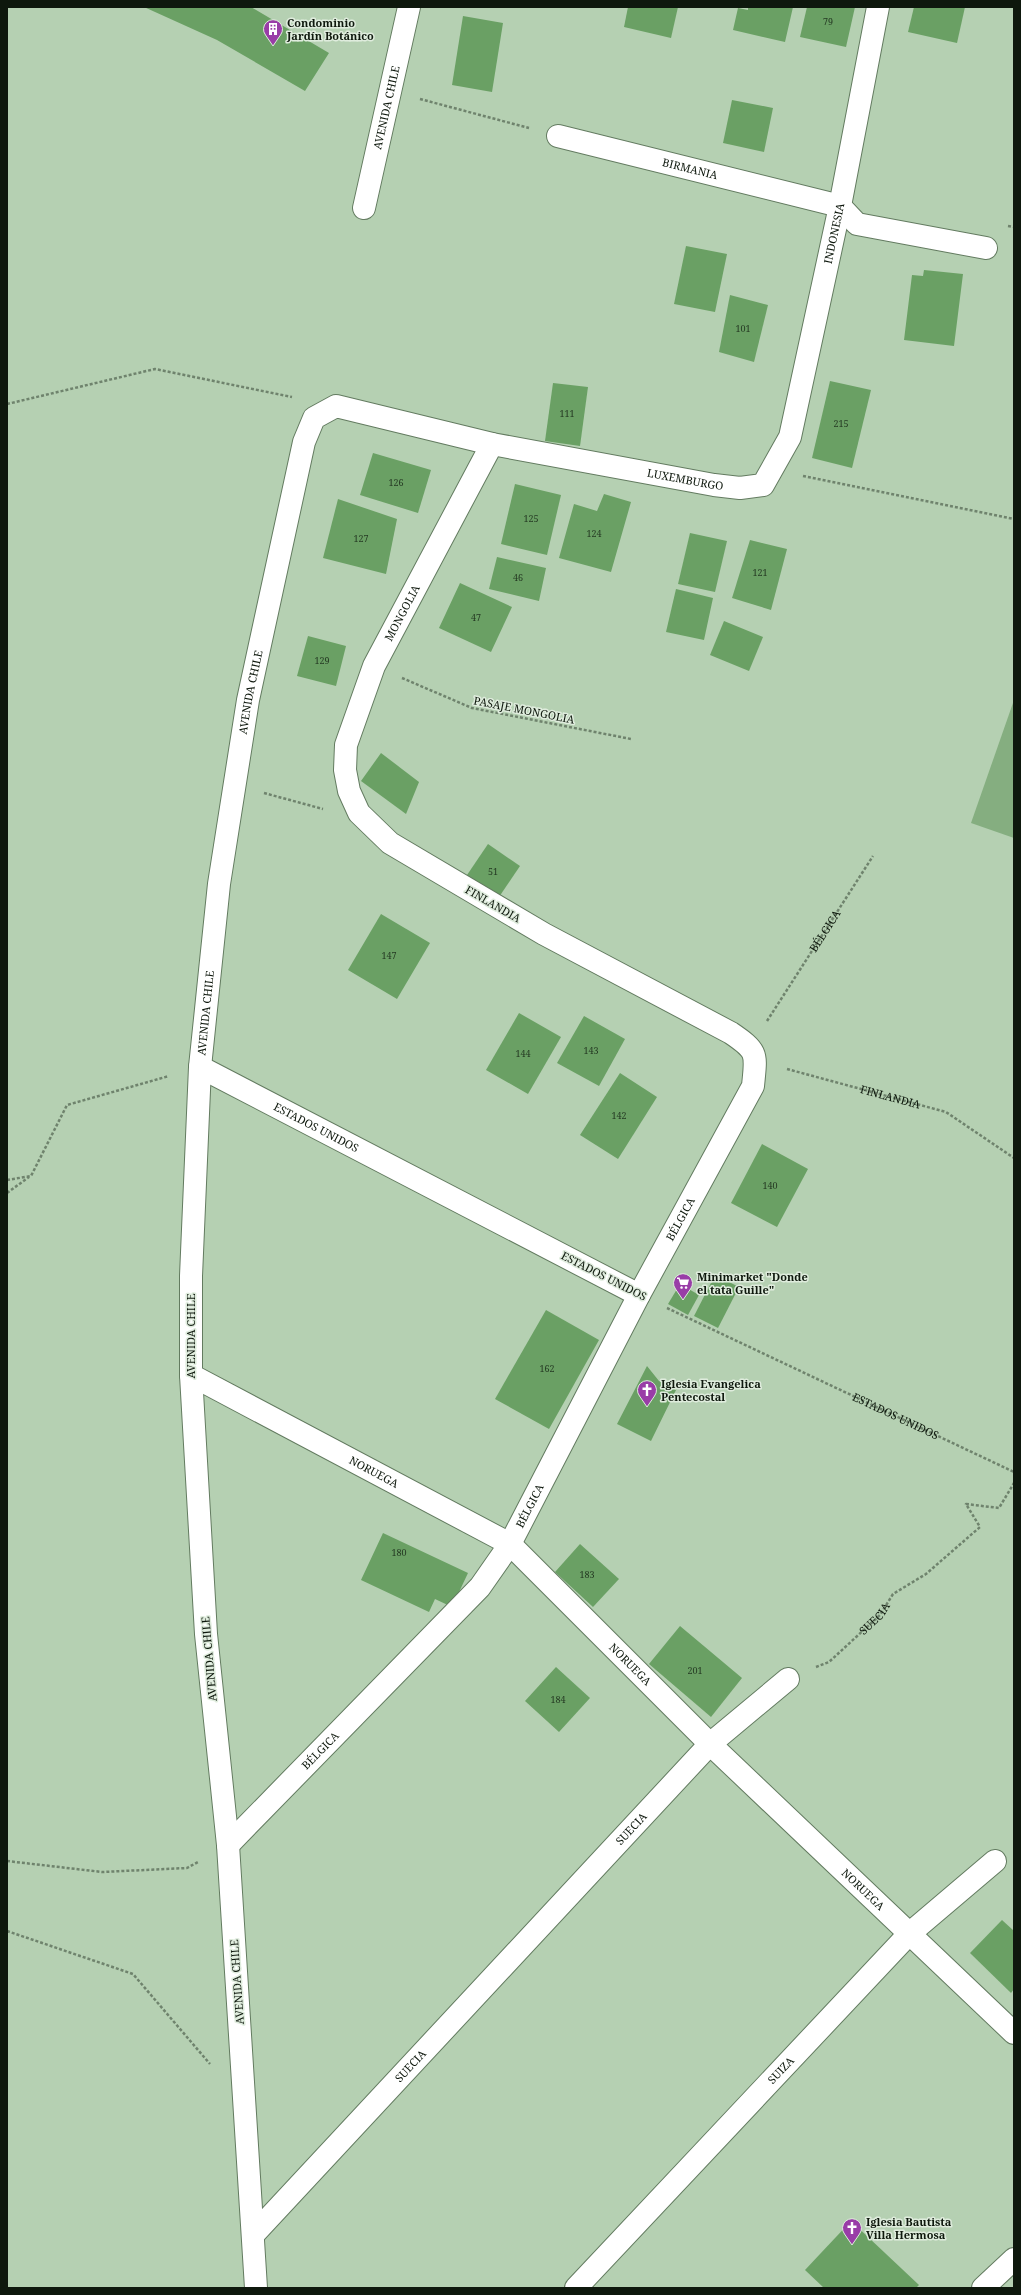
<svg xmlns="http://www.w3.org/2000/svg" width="1021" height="2295" font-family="'Noto Serif',serif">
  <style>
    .green { fill: #85ae80 }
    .building { fill: #6aa064 }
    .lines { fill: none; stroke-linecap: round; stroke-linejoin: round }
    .minor-casing { stroke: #637b60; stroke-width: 24 }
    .path { stroke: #6f836d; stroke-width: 2.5; stroke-dasharray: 3 2; stroke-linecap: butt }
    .minor { stroke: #fff; stroke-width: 22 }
    .labels { text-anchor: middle; stroke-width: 3; stroke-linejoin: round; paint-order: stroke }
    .number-label { font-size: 9px; fill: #253a23 }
    .poi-label { font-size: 11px; font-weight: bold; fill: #0e180d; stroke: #dfecdd; text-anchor: start }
    .street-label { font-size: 11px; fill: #0e180d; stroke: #dfecdd }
  </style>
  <rect width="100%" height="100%" fill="#b5d0b2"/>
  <!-- green -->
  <path class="green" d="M1014,700V838L971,823Z"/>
  <!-- building -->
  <g class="building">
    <path d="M144,7H251L329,53L305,91L217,40Z"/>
    <path d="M628,7H678L671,38L624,27Z"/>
    <path d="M748,7H793L785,42L733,30L738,8L748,10Z"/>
    <path d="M807,7H855L846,47L800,37Z"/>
    <path d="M914,7H965L957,43L908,32Z"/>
    <path d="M463,16L503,23L492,92L452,85Z"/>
    <path d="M732,100L773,108L764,152L723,143Z"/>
    <path d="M686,246L727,254L715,312L674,304Z"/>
    <path d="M924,270L963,274L954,346L904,340L912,275L923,276Z"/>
    <path d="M730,295L768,305L754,362L719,352Z"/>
    <path d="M830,381L871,390L852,468L812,458Z"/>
    <path d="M553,383L588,387L580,446L545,441Z"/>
    <path d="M373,453L431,470L418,513L360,495Z"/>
    <path d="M515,484L561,495L547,555L501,544Z"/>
    <path d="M604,494L631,502L611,572L559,558L574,504L597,511Z"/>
    <path d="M338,499L397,519L386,574L323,558Z"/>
    <path d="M690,533L727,541L715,592L678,584Z"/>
    <path d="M750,540L787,549L771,610L732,598Z"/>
    <path d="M497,557L546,568L539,601L489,589Z"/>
    <path d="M460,583L512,607L491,652L439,628Z"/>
    <path d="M676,589L713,598L704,640L666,632Z"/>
    <path d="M724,621L763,637L749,671L710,655Z"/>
    <path d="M308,636L346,646L336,686L297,676Z"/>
    <path d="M381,753L419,782L406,814L361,781Z"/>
    <path d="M488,844L520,866L497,900L465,878Z"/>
    <path d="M381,914L430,943L397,999L348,970Z"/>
    <path d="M519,1013L561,1037L528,1094L486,1070Z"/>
    <path d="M584,1016L625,1039L599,1086L557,1063Z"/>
    <path d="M620,1073L657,1097L618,1159L580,1135Z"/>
    <path d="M762,1144L808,1169L777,1227L731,1203Z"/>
    <path d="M715,1275L739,1287L718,1328L694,1316Z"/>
    <path d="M680,1284L699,1295L688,1315L668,1304Z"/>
    <path d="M546,1310L599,1340L549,1429L495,1399Z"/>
    <path d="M647,1366L659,1381L676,1390L651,1441L617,1424Z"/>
    <path d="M383,1533L468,1573L452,1607L435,1599L429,1612L361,1580Z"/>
    <path d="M580,1544L619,1579L593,1607L555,1572Z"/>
    <path d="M680,1626L742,1678L711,1717L649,1664Z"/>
    <path d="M556,1667L590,1698L559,1732L525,1701Z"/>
    <path d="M1002,1920L1014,1931V1989L1011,1993L970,1953Z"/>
    <path d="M851,2221L919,2285L916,2288H824L805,2270Z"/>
  </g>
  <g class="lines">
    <defs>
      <g id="minor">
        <path id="s5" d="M558,136L840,206L857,224L986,248"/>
        <path id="s6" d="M364,208L409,7"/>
        <path id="s7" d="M200,1067L639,1295"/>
        <path id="s8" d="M191,1375L510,1544L710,1744L1014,2033"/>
        <path id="s9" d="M228,1845L480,1587L510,1544L639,1295L753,1086C756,1054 759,1052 731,1033L544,934L390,843L359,813L349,791L345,770L346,745L374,666L492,444"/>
        <path id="s10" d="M253,2235L710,1744L788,1679"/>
        <path id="s11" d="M256,2288L228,1845L206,1634L191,1375V1276L200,1067L219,884L248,700L304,442L314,418L336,406L492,444L714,485L740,488L763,485L790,437L840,206L878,7"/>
        <path id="s12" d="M576,2288L909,1934L995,1861"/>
        <path d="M983,2288L1014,2259"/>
      </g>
    </defs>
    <!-- minor casing -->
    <use href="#minor" class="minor-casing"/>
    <!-- path -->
    <g class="path">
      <path d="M420,99L529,128"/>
      <path d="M1008,226L1014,227"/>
      <path d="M7,404L155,369L292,397"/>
      <path d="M803,476L1014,519"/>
      <path d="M402,678L472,708L631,739"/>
      <path d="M264,793L323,809"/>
      <path id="s1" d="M767,1021L873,856"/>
      <path id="s2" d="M787,1069L946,1112L1014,1158"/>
      <path d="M7,1180L31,1176L67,1105L169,1076"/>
      <path d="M7,1193L29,1177"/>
      <path id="s3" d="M667,1308L1014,1472"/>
      <path id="s4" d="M816,1667L829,1662L880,1615L893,1594L926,1574L980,1527L966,1504L999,1508L1014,1483"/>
      <path d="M7,1861L102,1872L187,1868L198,1862"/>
      <path d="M7,1931L133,1974L210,2064"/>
    </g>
    <!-- minor -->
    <use href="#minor" class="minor"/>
  </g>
  <!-- icons -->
  <defs>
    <symbol id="building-pin" viewBox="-11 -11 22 30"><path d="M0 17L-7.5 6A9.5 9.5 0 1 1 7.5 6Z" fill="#993da7" stroke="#dfecdd"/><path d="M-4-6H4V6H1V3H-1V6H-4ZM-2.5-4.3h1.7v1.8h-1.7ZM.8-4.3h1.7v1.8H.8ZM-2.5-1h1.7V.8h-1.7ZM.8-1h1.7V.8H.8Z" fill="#fff"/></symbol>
    <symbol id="supermarket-pin" viewBox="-11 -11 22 30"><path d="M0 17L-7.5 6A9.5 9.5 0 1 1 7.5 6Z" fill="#993da7" stroke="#dfecdd"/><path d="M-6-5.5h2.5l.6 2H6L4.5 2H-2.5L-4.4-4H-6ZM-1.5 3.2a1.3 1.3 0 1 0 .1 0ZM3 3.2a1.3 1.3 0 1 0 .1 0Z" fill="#fff"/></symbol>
    <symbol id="church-pin" viewBox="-11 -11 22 30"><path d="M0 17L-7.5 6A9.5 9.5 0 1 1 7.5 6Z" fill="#993da7" stroke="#dfecdd"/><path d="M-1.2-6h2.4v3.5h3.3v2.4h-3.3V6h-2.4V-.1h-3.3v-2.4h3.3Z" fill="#fff"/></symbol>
  </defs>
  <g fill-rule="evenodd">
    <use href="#building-pin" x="262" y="18" width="22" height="30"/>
    <use href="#supermarket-pin" x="672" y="1272" width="22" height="30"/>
    <use href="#church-pin" x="636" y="1379" width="22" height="30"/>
    <use href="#church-pin" x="841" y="2217" width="22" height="30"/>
  </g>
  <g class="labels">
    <!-- number labels -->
    <g class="number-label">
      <text x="828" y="25">79</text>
      <text x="743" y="332">101</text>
      <text x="567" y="417">111</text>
      <text x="841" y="427">215</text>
      <text x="396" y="486">126</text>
      <text x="531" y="522">125</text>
      <text x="594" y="537">124</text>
      <text x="361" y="542">127</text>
      <text x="760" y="576">121</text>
      <text x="518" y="581">46</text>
      <text x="476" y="621">47</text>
      <text x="322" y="664">129</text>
      <text x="493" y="875">51</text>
      <text x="389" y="959">147</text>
      <text x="591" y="1054">143</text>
      <text x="523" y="1057">144</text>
      <text x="619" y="1119">142</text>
      <text x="770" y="1189">140</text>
      <text x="547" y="1372">162</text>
      <text x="399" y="1556">180</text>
      <text x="587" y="1578">183</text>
      <text x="695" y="1674">201</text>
      <text x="558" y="1703">184</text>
    </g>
    <!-- poi labels -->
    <g class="poi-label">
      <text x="287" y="27">Condominio<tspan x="287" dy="13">Jardín Botánico</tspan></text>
      <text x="697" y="1281">Minimarket "Donde<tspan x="697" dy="13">el tata Guille"</tspan></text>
      <text x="661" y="1388">Iglesia Evangelica<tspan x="661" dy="13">Pentecostal</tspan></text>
      <text x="866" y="2226">Iglesia Bautista<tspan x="866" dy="13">Villa Hermosa</tspan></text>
    </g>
    <!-- street labels -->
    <g class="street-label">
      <text dy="4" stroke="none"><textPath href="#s6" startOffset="103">AVENIDA CHILE</textPath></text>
      <text dy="4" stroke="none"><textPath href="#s5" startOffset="136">BIRMANIA</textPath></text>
      <text dy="4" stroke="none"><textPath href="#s11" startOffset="2608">INDONESIA</textPath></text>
      <text dy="4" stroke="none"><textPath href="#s11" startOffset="2266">LUXEMBURGO</textPath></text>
      <text dy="4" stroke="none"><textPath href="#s9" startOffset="1643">MONGOLIA</textPath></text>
      <text dy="4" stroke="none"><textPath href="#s11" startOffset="1602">AVENIDA CHILE</textPath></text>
      <text transform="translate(524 710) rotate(11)" y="4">PASAJE MONGOLIA</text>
      <text transform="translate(493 904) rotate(30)" y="4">FINLANDIA</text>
      <text dy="4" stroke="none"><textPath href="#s1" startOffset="107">BÉLGICA</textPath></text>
      <text dy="4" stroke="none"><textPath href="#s11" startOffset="1278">AVENIDA CHILE</textPath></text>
      <text dy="4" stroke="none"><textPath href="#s2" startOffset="107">FINLANDIA</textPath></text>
      <text dy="4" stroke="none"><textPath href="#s7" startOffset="131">ESTADOS UNIDOS</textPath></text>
      <text dy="4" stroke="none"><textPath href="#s9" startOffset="780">BÉLGICA</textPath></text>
      <text transform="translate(604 1276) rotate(27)" y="4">ESTADOS UNIDOS</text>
      <text transform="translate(191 1336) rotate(-90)" y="4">AVENIDA CHILE</text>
      <text dy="4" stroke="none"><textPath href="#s3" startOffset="253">ESTADOS UNIDOS</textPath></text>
      <text dy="4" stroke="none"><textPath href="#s8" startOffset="207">NORUEGA</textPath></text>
      <text dy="4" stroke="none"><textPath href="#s9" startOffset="456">BÉLGICA</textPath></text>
      <text dy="4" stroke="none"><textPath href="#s4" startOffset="77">SUECIA</textPath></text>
      <text transform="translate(209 1659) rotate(-95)" y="4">AVENIDA CHILE</text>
      <text dy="4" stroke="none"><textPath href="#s8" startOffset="531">NORUEGA</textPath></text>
      <text dy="4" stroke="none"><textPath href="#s9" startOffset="132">BÉLGICA</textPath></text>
      <text dy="4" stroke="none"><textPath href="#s10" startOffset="555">SUECIA</textPath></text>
      <text dy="4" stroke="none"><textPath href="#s8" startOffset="855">NORUEGA</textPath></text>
      <text transform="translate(237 1982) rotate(-94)" y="4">AVENIDA CHILE</text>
      <text dy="4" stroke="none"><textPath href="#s10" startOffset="231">SUECIA</textPath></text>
      <text dy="4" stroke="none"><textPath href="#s12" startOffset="299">SUIZA</textPath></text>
    </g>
  </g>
  <!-- border -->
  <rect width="1021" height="2295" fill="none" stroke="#0e180d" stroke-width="16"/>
</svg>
